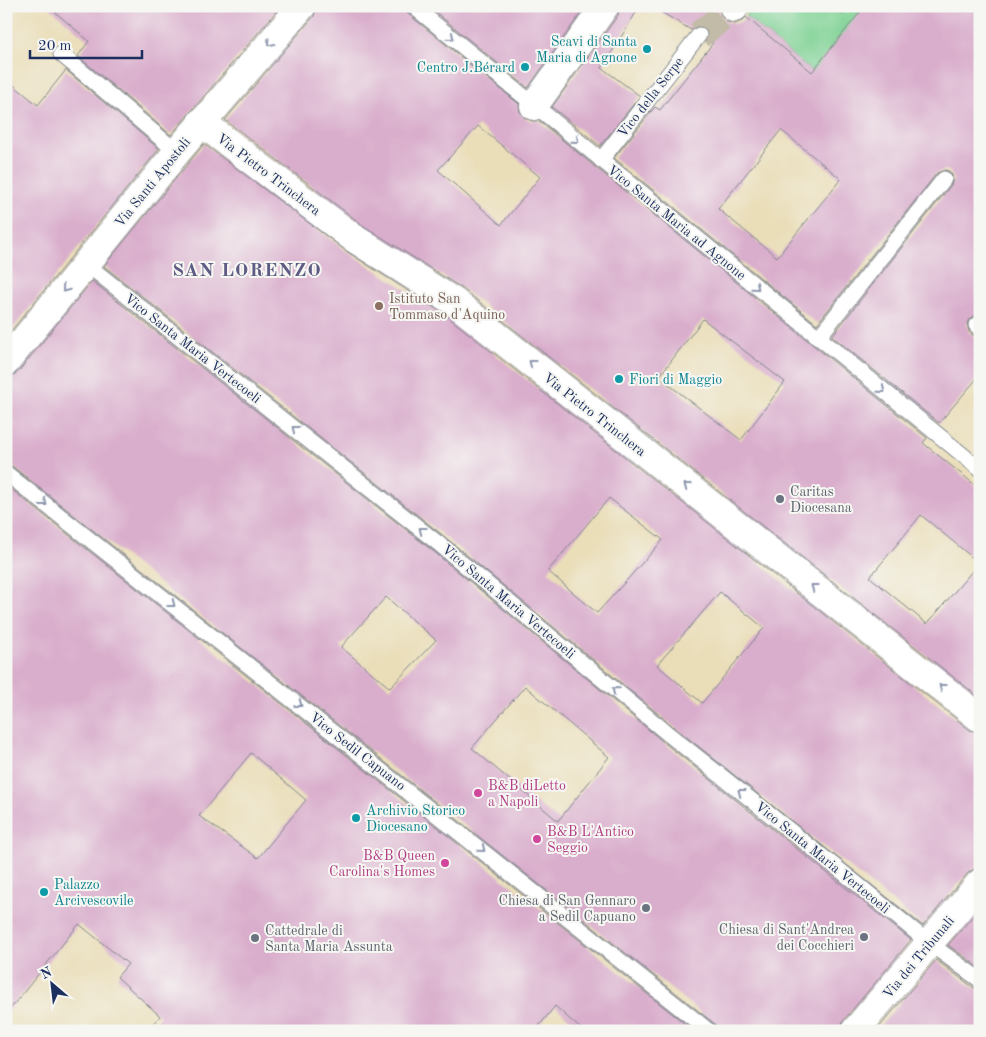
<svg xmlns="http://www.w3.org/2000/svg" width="986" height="1037" font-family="'Old Standard TT',serif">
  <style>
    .green { fill: #7fd294; stroke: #4d8079 }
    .building { fill: #d9adcc; fill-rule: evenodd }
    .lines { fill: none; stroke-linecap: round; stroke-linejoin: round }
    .street-tunnel { stroke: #c1bba7; stroke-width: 28; stroke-dasharray: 28 14; stroke-linecap: butt }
    .lane-casing { stroke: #82868c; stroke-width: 17 }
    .street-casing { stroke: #82868c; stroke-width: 29 }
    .lane { stroke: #fff; stroke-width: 15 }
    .street { stroke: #fff; stroke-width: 28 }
    .oneway { stroke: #8d97ae }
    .culture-dot { fill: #0f9aa8; stroke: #f6f6f2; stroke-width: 2 }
    .education-dot { fill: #8d6e63; stroke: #f6f6f2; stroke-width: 2 }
    .worship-dot { fill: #6b7280; stroke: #f6f6f2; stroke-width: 2 }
    .hotel-dot { fill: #d1479c; stroke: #f6f6f2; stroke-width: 2 }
    .labels { text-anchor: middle; stroke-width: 4; stroke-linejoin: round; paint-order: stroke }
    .culture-label { font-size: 14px; fill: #0d838f; stroke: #f6f6f2; text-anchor: start }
    .street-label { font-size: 14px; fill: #1b2f5e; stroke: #f6f6f2 }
    .education-label { font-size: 14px; fill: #785e54; stroke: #f6f6f2; text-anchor: start }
    .worship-label { font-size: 14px; fill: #5b616d; stroke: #f6f6f2; text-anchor: start }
    .hotel-label { font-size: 14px; fill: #b23c85; stroke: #f6f6f2; text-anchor: start }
    .district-label { font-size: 19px; font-weight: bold; letter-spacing: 1px; fill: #5e5b84; stroke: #f6f6f2 }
  </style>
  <rect width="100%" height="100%" fill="#f6f6f2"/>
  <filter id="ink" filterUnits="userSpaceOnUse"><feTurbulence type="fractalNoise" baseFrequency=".02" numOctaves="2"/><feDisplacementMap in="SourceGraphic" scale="10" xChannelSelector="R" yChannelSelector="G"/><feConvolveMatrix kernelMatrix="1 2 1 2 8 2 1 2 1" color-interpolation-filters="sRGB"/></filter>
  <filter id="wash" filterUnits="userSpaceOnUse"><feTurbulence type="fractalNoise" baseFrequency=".0096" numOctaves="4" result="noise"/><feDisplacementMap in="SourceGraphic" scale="20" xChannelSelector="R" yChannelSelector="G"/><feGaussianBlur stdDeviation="1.12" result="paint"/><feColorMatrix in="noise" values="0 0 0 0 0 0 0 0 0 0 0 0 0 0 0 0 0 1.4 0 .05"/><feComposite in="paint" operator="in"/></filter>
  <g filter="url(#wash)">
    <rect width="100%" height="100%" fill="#eadeb9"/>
    <!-- green -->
    <path class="green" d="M752,6H828L841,14L846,6H898L812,72L745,16Z"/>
    <g id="blocks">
      <!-- building -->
      <g class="building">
        <path d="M48,6H281L171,135L78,56L89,41Z"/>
        <path d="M317,6H404L407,13L519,104L520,112L525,118L532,121H539L927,438L923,443L980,489V698L463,289L364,226L225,120L314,16ZM478,126L540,177L501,225L438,170ZM703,319L785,382L741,440L659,377ZM921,515L979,563L927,624L870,577Z"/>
        <path d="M428,6H586L528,88Z"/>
        <path d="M620,6H640L602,68L640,96L600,146L552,107L618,15Z"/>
        <path d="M651,6H719L721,16L727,22L735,24L742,21L746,17L812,72L865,6H980V317L973,316L967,323L969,332L974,336L980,338V375L939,423L832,336L951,185L953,180L952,175L949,171L945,170L937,173L817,324L614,158L655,107L660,110L713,43L707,40L708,32L704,27L696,26L691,30ZM781,130L841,179L777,257L718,209Z"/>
        <path d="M66,70L159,149L6,337V79L38,105Z"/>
        <path d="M204,144L346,251L444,314L970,730L980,733V868L974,869L968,873L923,926L673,726L445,537L104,266ZM609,498L663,540L597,613L548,571ZM720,592L764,628L702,703L657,665Z"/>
        <path d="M92,281L433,551L661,740L911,940L843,1021L840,1031H718L715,1024L12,466L6,464V377L12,376L18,372ZM386,597L436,640L390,688L341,647ZM525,686L609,757L558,821L472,748Z"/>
        <path d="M6,485L694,1031H583L555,1006L535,1031H149L160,1016L117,977L128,964L79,924L6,1014ZM251,753L306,800L258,858L199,816Z"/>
        <path d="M980,908V968L948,945Z"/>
        <path d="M936,960L974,988L980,989V1031H876Z"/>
      </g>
    </g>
  </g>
  <g filter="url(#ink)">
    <use href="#blocks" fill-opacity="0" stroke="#82868c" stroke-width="1"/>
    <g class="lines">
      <!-- street-tunnel -->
      <path class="street-tunnel" d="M699,35L734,8"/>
      <defs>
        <g id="lane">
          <path d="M413,6L980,469"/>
          <path d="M61,54L177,152"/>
          <path d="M601,160L699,35"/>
          <path d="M85,263L439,544L667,733L856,883L929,943L980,980"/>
          <path d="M976,325L980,329"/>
          <path d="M818,338L944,179"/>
          <path d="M6,473L709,1031"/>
        </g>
        <g id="street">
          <path d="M734,8L735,6"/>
          <path d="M534,106L605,6"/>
          <path d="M201,122L355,239L453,301L980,718"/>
          <path d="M6,362L177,152L302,6"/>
          <path d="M855,1031L980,883"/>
        </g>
      </defs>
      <!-- lane casing -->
      <use href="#lane" class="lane-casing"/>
      <!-- street casing -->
      <use href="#street" class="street-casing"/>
      <!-- lane -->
      <use href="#lane" class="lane"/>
      <!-- street -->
      <use href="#street" class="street"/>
    </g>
    <!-- one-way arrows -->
    <defs><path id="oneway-chevron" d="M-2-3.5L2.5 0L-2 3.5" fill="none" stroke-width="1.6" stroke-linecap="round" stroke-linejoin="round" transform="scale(1.25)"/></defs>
    <g class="oneway">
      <use href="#oneway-chevron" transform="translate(451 37) rotate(39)"/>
      <use href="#oneway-chevron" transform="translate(270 43) rotate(131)"/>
      <use href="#oneway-chevron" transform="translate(576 140) rotate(39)"/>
      <use href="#oneway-chevron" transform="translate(756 287) rotate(39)"/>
      <use href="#oneway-chevron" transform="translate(65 289) rotate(129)"/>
      <use href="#oneway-chevron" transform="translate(532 363) rotate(-142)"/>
      <use href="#oneway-chevron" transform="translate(882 390) rotate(39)"/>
      <use href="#oneway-chevron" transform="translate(295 429) rotate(-142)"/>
      <use href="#oneway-chevron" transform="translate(687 486) rotate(-142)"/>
      <use href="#oneway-chevron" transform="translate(44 503) rotate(38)"/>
      <use href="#oneway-chevron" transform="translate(422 530) rotate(-142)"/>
      <use href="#oneway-chevron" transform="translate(814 587) rotate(-142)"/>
      <use href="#oneway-chevron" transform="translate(172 604) rotate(38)"/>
      <use href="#oneway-chevron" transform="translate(942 687) rotate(-142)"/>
      <use href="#oneway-chevron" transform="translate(615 690) rotate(-140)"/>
      <use href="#oneway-chevron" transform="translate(299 704) rotate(38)"/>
      <use href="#oneway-chevron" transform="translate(741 792) rotate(-142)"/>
      <use href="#oneway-chevron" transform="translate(482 849) rotate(39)"/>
    </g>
  </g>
  <!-- markers -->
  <g class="culture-dot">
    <circle cx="647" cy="49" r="5"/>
    <circle cx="525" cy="67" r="5"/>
    <circle cx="619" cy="379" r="5"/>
    <circle cx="356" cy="818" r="5"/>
    <circle cx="44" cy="892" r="5"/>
  </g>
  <circle class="education-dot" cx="379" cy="306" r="5"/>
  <g class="worship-dot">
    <circle cx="780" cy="499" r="5"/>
    <circle cx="646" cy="908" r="5"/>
    <circle cx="864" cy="937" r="5"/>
    <circle cx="255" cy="938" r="5"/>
  </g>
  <g class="hotel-dot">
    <circle cx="478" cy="793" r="5"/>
    <circle cx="537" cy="839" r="5"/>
    <circle cx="445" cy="863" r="5"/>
  </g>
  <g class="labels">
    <!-- culture labels -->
    <g class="culture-label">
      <text x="637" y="46" text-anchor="end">Scavi di Santa<tspan x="637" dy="16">Maria di Agnone</tspan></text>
      <text x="515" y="72" text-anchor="end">Centro J.Bérard</text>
      <text x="629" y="384">Fiori di Maggio</text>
      <text x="366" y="815">Archivio Storico<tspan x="366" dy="16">Diocesano</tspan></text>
      <text x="54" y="889">Palazzo<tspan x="54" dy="16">Arcivescovile</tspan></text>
    </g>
    <!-- street labels -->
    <g class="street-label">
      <text transform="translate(650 97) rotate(-52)" y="5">Vico della Serpe</text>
      <text transform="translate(269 174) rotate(37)" y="5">Via Pietro Trinchera</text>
      <text transform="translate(152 182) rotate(-51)" y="5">Via Santi Apostoli</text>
      <text transform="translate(677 222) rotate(39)" y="5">Vico Santa Maria ad Agnone</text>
      <text transform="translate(193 348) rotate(38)" y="5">Vico Santa Maria Vertecoeli</text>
      <text transform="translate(595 414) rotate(38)" y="5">Via Pietro Trinchera</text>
      <text transform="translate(509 601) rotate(40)" y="5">Vico Santa Maria Vertecoeli</text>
      <text transform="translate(358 751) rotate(38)" y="5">Vico Sedil Capuano</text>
      <text transform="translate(823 857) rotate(39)" y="5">Vico Santa Maria Vertecoeli</text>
      <text transform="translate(918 957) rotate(-50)" y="5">Via dei Tribunali</text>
    </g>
    <!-- education labels -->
    <g class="education-label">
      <text x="389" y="303">Istituto San<tspan x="389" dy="16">Tommaso d'Aquino</tspan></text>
    </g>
    <!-- worship labels -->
    <g class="worship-label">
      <text x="790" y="496">Caritas<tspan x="790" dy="16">Diocesana</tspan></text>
      <text x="636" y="905" text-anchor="end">Chiesa di San Gennaro<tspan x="636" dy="16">a Sedil Capuano</tspan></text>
      <text x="854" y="934" text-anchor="end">Chiesa di Sant'Andrea<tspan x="854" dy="16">dei Cocchieri</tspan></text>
      <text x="265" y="935">Cattedrale di<tspan x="265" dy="16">Santa Maria Assunta</tspan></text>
    </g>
    <!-- hotel labels -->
    <g class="hotel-label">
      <text x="488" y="790">B&amp;B diLetto<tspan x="488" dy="16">a Napoli</tspan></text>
      <text x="547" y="836">B&amp;B L'Antico<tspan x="547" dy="16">Seggio</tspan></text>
      <text x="435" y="860" text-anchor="end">B&amp;B Queen<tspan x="435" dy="16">Carolina's Homes</tspan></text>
    </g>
    <!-- district labels -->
    <g class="district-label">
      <text x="247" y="276">SAN LORENZO</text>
    </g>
  </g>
  <!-- margin -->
  <rect width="986" height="1037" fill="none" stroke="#f6f6f2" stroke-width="25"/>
  <!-- north arrow -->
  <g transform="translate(52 984) rotate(332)" stroke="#f6f6f2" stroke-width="4" paint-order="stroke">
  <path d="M0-4L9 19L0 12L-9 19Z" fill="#1b2f5e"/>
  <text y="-8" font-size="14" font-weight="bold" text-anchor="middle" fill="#1b2f5e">N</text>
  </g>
  <!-- scale -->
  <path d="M30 50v8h112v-8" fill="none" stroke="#1b2f5e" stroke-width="2.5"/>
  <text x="38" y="50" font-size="15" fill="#1b2f5e" stroke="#f6f6f2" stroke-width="4" paint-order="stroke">20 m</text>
</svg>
